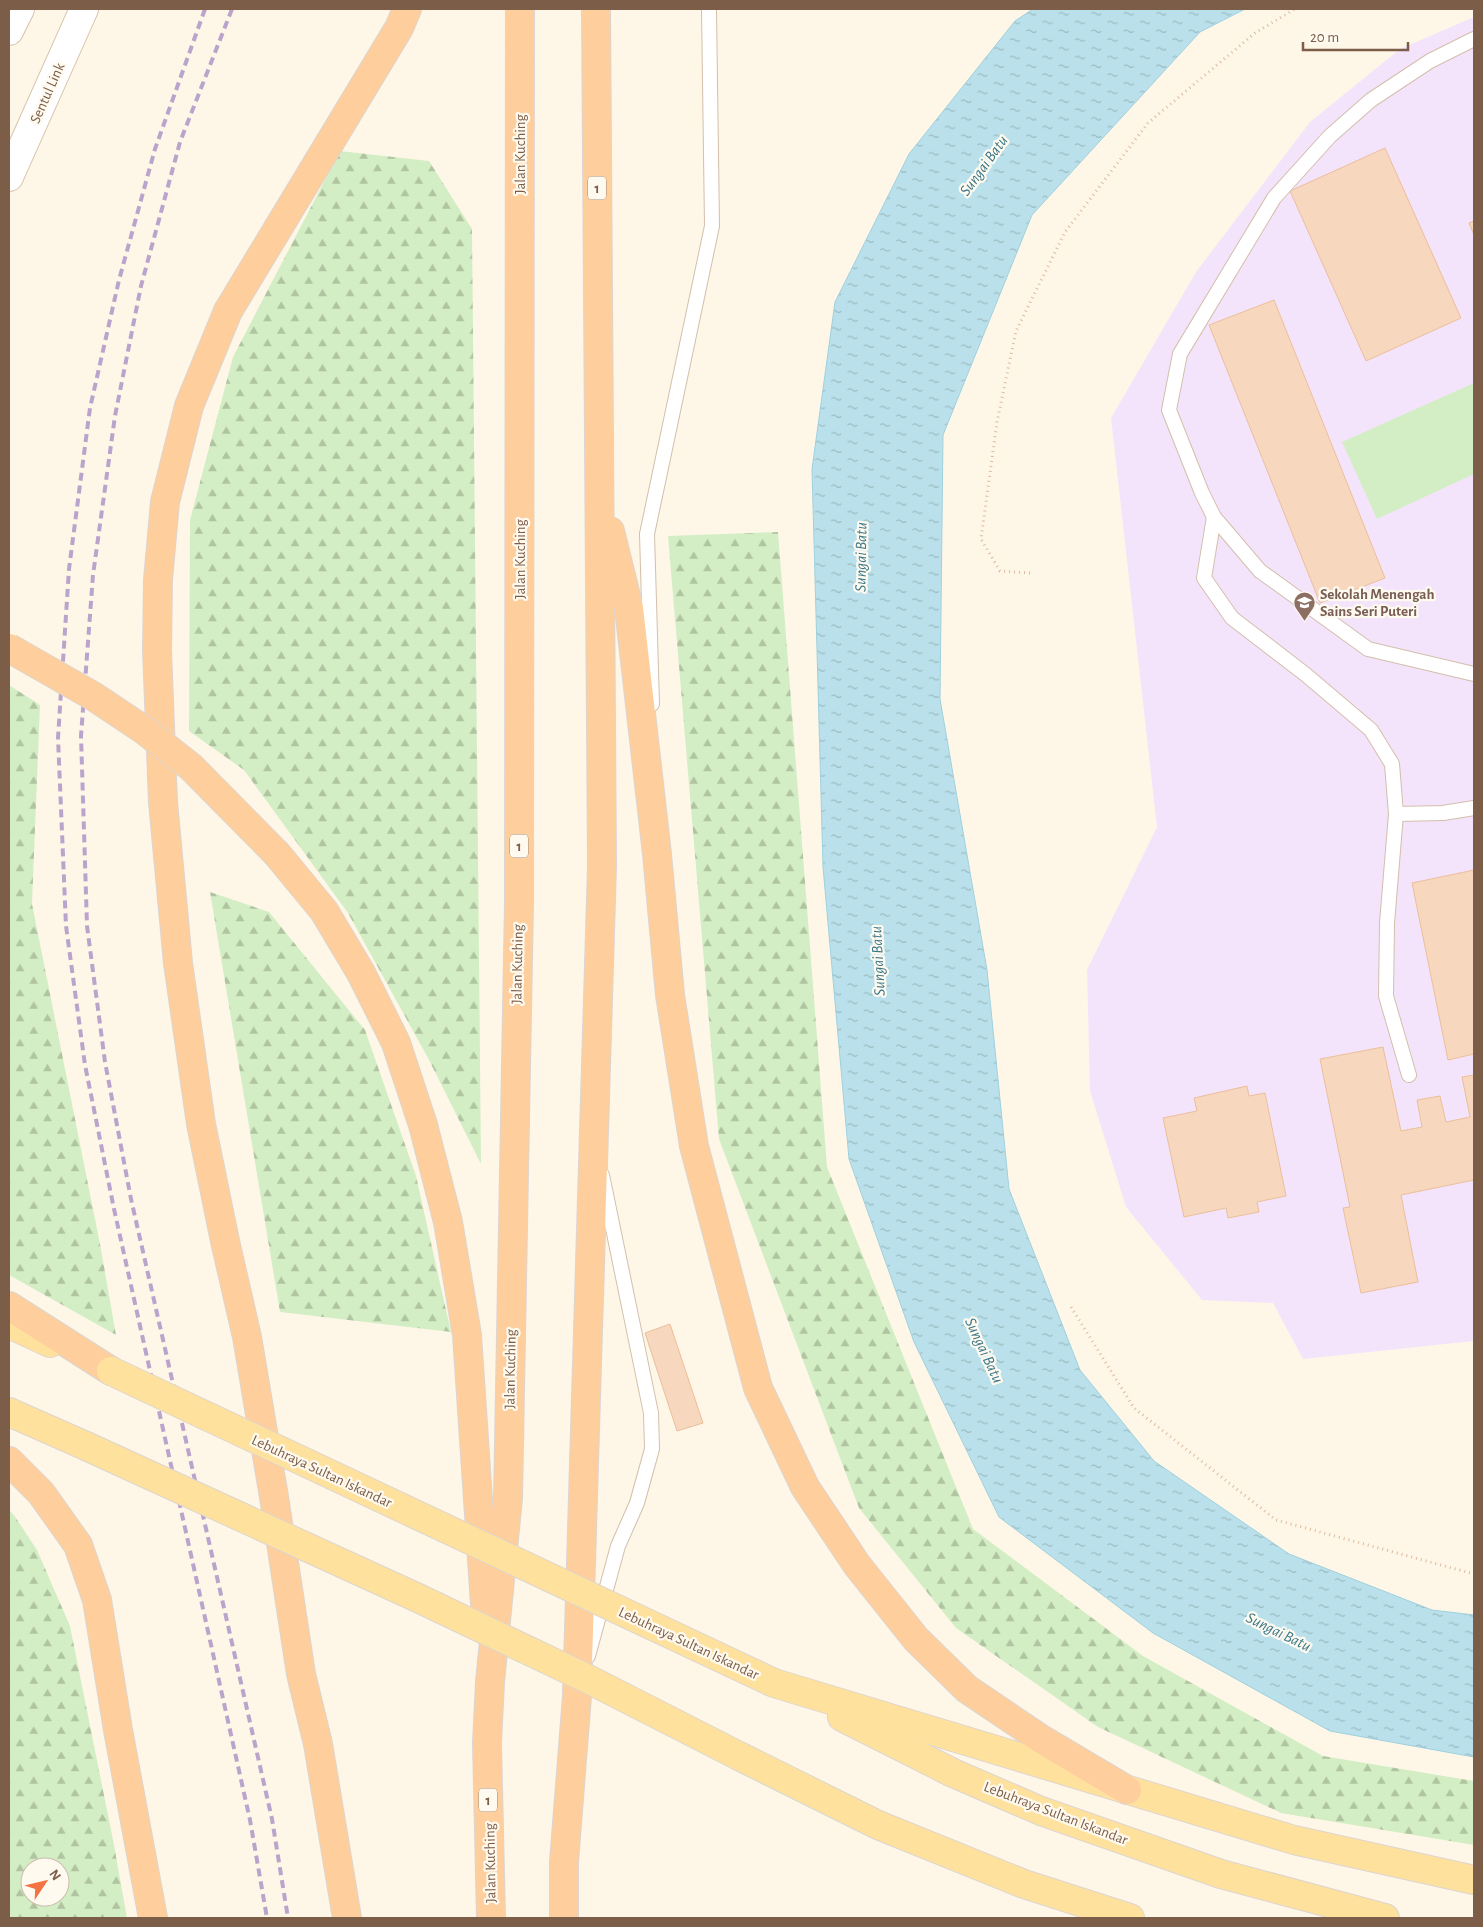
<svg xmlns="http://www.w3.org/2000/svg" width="1483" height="1927" font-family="'Alegreya Sans',sans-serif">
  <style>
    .education { fill: #f4e4fb }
    .green { fill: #d3eec4 }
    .forest { fill: url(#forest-firs); fill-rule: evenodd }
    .water { fill: url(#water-ripples); stroke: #9fd0de }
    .building { fill: #f7d7bd; stroke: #ebbf9b }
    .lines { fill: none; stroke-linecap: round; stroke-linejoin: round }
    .service-casing { stroke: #d3bfac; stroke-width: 16 }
    .secondary-casing { stroke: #d8c2ab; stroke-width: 30 }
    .primary-casing { stroke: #ddd5cf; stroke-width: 30 }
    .trunk-casing { stroke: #ddd5cf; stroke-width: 30 }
    .path { stroke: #ddbb9f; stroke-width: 3; stroke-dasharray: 1 4; stroke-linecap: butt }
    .service { stroke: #fff; stroke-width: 14 }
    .secondary { stroke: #fff; stroke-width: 28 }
    .primary { stroke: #ffe19e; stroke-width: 28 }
    .trunk { stroke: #fece9c; stroke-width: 28 }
    .rail { stroke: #bba4cb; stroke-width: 4; stroke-dasharray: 8 5; stroke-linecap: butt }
    .primary-bridge-casing { stroke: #ddd5cf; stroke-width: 30; stroke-linecap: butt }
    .trunk-bridge-casing { stroke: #ddd5cf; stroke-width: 30; stroke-linecap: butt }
    .primary-bridge { stroke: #ffe19e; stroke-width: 28 }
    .trunk-bridge { stroke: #fece9c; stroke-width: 28 }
    .labels { text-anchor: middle; stroke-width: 4.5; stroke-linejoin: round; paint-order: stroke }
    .shield { fill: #fffaf0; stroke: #a38d7a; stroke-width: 1 }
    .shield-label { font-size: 14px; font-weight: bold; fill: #7c5e48 }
    .street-label { font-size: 15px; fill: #7c5e48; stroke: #fffaf0 }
    .education-label { font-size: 15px; font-weight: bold; fill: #785e54; stroke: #fffaf0; text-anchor: start }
    .water-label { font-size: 16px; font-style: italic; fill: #3c788a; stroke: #fffaf0 }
  </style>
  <defs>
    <pattern id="forest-firs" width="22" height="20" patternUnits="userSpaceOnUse" patternTransform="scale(1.25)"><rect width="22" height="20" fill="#d3eec4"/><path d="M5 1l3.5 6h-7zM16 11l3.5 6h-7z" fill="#b0c4a1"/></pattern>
    <pattern id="water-ripples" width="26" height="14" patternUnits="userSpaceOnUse" patternTransform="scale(1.25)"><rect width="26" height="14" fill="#bae1eb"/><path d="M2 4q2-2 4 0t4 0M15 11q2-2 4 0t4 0" fill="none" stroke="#9cbac0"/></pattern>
  </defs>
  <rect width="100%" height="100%" fill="#fef7e8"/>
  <!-- education -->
  <path class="education" d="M1474,17V1341L1303,1359L1273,1303L1202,1300L1126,1207L1090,1091L1087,970L1157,827L1111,418L1196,272L1310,122L1400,49Z"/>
  <!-- green -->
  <path class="green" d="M1474,383V474L1377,519L1342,442Z"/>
  <!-- forest -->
  <g class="forest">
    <path d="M340,151L429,161L472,229L481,1164L428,1058L348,913L244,770L189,731L190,520L233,357Z"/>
    <path d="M778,532L827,1167L973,1529L1143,1656L1323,1756L1474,1781V1845L1281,1813L1098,1727L956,1628L859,1508L719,1139L668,536Z"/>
    <path d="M9,685L40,705L32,904L100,1244L116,1335L9,1275Z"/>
    <path d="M210,892L269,912L365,1030L416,1176L451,1332L280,1312Z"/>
    <path d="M9,1510L14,1515L37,1550L70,1626L114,1845L127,1918H9ZM30,1867H60V1897H30Z"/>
  </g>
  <!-- water -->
  <path class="water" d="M1033,9H1245L1200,32L1032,215L943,435L940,699L987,970L1009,1189L1080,1370L1154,1461L1289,1554L1432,1610L1474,1615V1757L1330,1731L1153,1633L999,1517L914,1342L849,1159L823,867L812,469L835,302L909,154L1015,21Z"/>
  <!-- building -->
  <g class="building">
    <path d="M1385,148L1461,318L1366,361L1290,191Z"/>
    <path d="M1474,221V235L1469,223Z"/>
    <path d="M1274,300L1385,578L1320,603L1209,325Z"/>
    <path d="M1474,870V1054L1448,1060L1412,883Z"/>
    <path d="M1383,1047L1401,1131L1422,1127L1417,1100L1440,1096L1446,1122L1470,1117L1462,1077L1474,1075V1180L1401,1195L1418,1282L1361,1293L1343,1208L1350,1207L1320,1059Z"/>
    <path d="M1247,1086L1249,1096L1265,1093L1286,1196L1257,1202L1259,1212L1228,1218L1226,1208L1184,1217L1163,1118L1197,1111L1194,1098Z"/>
    <path d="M670,1324L703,1423L677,1431L645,1333Z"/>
  </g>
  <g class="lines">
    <defs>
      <g id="service">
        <path d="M1474,39L1430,61L1371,100L1330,136L1274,198L1180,354L1169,410L1202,493L1214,517L1260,571L1368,649L1474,674"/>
        <path d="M1214,517L1204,578L1232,618L1305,674L1371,730L1392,764L1396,814L1387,923L1386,996L1409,1075"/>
        <path d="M652,704L647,534L712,226L709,9"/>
        <path d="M1396,814L1443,813L1474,808"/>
        <path d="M588,1656L618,1546L637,1503L652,1449L651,1413L602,1175"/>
      </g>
      <g id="secondary">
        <path d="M9,31L20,9"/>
        <path d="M9,177L84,9"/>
      </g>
      <g id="primary">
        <path d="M9,1324L50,1343"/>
        <path d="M9,1412L86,1446"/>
        <path d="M774,1683L1294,1840L1474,1880"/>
        <path d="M842,1717L953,1773L1041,1811L1221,1874L1385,1918"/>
        <path d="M739,1756L878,1825L1024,1884L1130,1918"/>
      </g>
      <g id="trunk">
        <path d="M610,531L629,608L657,854L670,995L694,1146L758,1388L805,1487L857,1565L916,1639L967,1689L1041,1739L1127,1790"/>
        <path d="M277,854L324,911L361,973L396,1043L423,1125L448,1222L467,1335L485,1604"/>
        <path d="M9,1306L111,1371"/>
        <path d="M9,1461L41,1493L78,1545L97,1600L118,1730L153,1918"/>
        <path d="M347,1918L318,1744L301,1674L274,1497L247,1337L225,1241L201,1124L178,963L163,802L157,650L158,580L165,502L189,406L228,311L399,28L407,9"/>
        <path d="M491,1918L487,1743L490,1682L508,1498L519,903L520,9"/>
        <path d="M564,1918V1862L577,1696L602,866L596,9"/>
      </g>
    </defs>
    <!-- service casing -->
    <use href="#service" class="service-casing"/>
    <!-- secondary casing -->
    <use href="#secondary" class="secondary-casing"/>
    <!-- primary casing -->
    <use href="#primary" class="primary-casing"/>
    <!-- trunk casing -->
    <use href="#trunk" class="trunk-casing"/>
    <!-- path -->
    <g class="path">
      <path d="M1030,573L1000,571L981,539L997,422L1016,331L1065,232L1148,123L1255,33L1295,9"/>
      <path d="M1071,1307L1134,1408L1276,1520L1474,1574"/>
    </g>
    <!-- service -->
    <use href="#service" class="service"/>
    <!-- secondary -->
    <use href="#secondary" class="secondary"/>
    <!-- primary -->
    <use href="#primary" class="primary"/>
    <!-- trunk -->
    <use href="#trunk" class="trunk"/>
    <!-- rail -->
    <g class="rail">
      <path d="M205,9L155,149L119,280L90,408L69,569L58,738L66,926L85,1065L114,1209L250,1820L267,1918"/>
      <path d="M232,9L180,142L141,286L115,416L93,575L81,736L87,926L105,1062L131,1199L272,1819L288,1918"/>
    </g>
    <defs>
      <g id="primary-bridge">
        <path d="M111,1371L774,1683"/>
        <path d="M86,1446L418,1598L588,1679L739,1756"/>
      </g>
      <path id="trunk-bridge" d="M9,648L93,696L144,730L191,767L277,854"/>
    </defs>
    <!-- primary-bridge casing -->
    <use href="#primary-bridge" class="primary-bridge-casing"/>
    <!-- trunk-bridge casing -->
    <use href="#trunk-bridge" class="trunk-bridge-casing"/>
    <!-- primary-bridge -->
    <use href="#primary-bridge" class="primary-bridge"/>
    <!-- trunk-bridge -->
    <use href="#trunk-bridge" class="trunk-bridge"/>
  </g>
  <!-- icons -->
  <defs>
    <symbol id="school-pin" viewBox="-11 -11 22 30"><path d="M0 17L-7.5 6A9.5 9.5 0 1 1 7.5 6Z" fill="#8d6e63" stroke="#fffaf0"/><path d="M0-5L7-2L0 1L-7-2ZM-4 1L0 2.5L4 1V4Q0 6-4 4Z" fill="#fff"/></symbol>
  </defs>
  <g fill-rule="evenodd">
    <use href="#school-pin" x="1292" y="590" width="25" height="34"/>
  </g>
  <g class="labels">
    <!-- shield labels -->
    <g class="shield">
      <rect x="588" y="176.5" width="18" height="23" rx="4"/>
      <rect x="510" y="834.5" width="18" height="23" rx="4"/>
      <rect x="479" y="1788.5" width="18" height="23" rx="4"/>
    </g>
    <g class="shield-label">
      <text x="597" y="193">1</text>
      <text x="519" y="851">1</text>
      <text x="488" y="1805">1</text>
    </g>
    <!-- street labels -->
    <g class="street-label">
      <text transform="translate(47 93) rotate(-66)" y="5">Sentul Link</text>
      <text transform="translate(520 154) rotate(-90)" y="5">Jalan Kuching</text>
      <text transform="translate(520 559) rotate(-90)" y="5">Jalan Kuching</text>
      <text transform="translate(517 964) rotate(-89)" y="5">Jalan Kuching</text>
      <text transform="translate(510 1369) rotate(-89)" y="5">Jalan Kuching</text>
      <text transform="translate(322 1471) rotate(25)" y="5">Lebuhraya Sultan Iskandar</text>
      <text transform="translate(689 1643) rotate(25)" y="5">Lebuhraya Sultan Iskandar</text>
      <text transform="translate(1056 1813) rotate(21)" y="5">Lebuhraya Sultan Iskandar</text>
      <text transform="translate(490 1863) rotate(-91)" y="5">Jalan Kuching</text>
    </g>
    <!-- education labels -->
    <g class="education-label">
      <text x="1320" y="599">Sekolah Menengah<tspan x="1320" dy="17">Sains Seri Puteri</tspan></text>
    </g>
    <!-- water labels -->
    <g class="water-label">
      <text transform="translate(983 165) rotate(-54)" y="6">Sungai Batu</text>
      <text transform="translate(860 557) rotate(-89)" y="6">Sungai Batu</text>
      <text transform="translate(877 961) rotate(-93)" y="6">Sungai Batu</text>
      <text transform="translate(985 1350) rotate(65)" y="6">Sungai Batu</text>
      <text transform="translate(1279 1631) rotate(26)" y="6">Sungai Batu</text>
    </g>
  </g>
  <!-- border -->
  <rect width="1483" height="1927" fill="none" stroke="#7c5e48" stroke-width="20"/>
  <!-- north arrow -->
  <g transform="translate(45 1882) rotate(55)"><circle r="24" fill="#fffaf0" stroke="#cbbcad"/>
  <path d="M0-4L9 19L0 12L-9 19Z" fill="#f37442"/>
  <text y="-8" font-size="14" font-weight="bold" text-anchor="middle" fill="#7c5e48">N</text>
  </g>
  <!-- scale -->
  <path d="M1303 42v8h105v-8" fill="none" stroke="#7c5e48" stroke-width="2.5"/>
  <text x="1310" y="42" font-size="15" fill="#7c5e48" stroke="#fffaf0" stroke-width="4" paint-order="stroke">20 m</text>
</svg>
